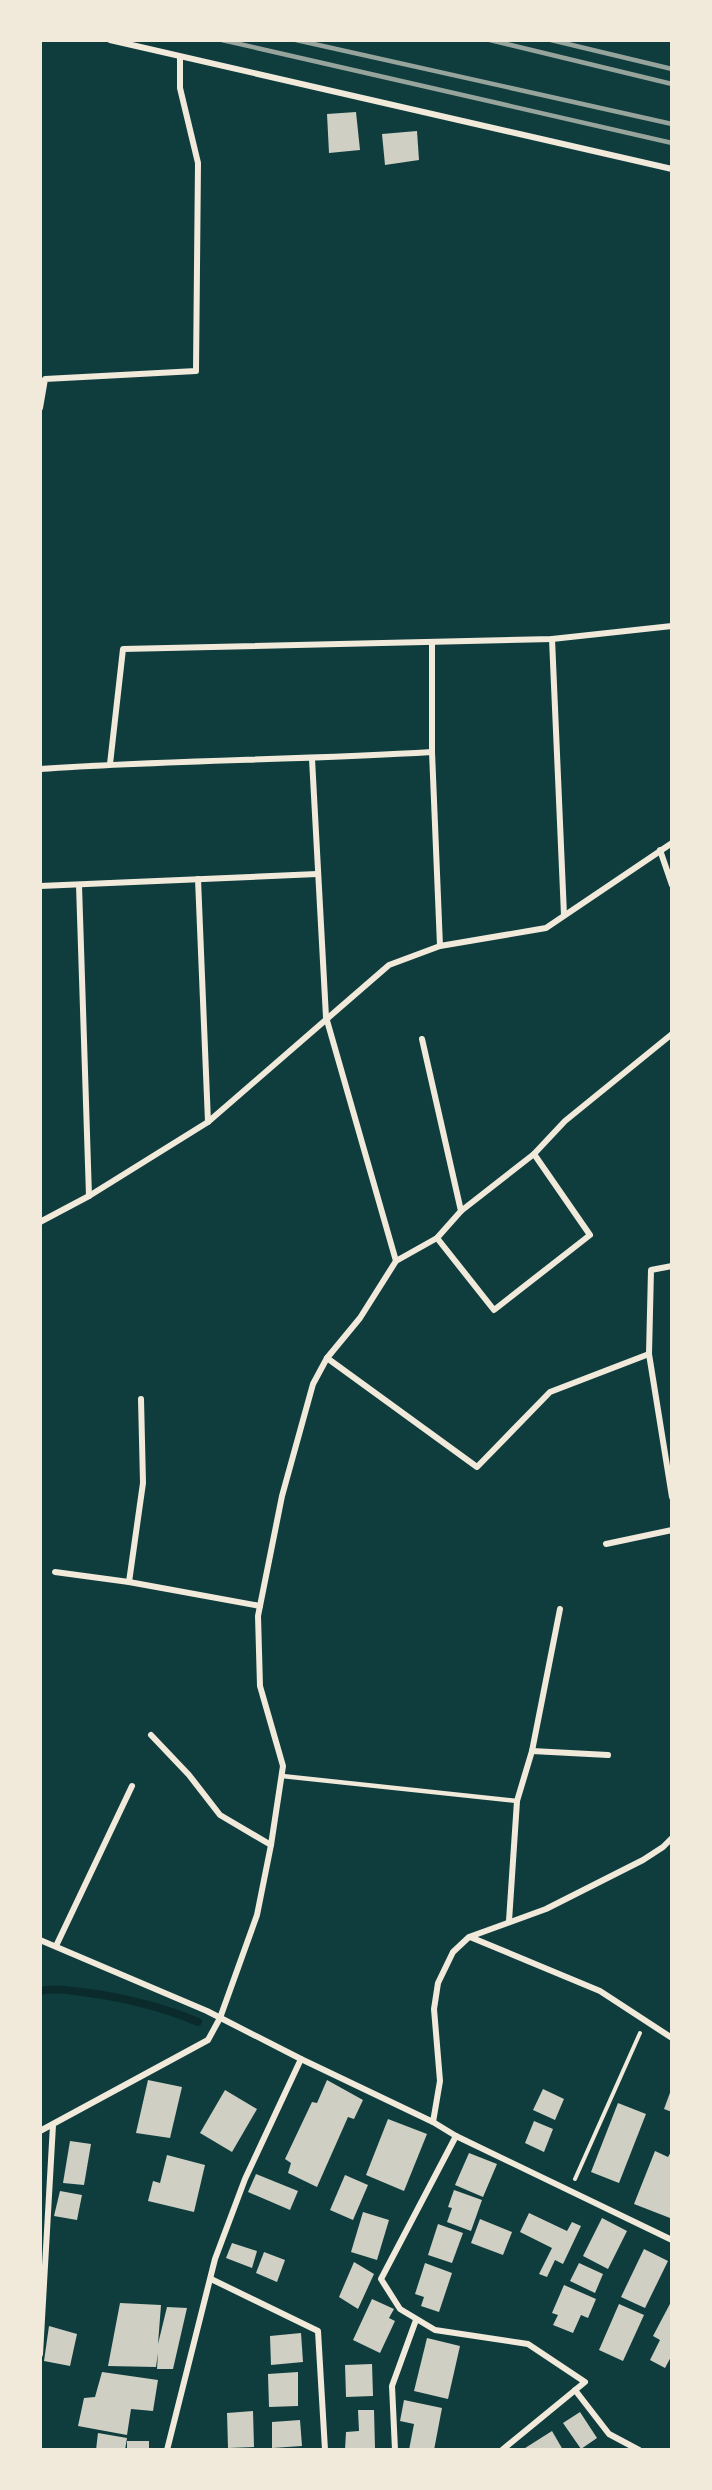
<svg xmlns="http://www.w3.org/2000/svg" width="712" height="2490" font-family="Quicksand,sans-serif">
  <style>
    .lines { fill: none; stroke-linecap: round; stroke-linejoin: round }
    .stream { stroke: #0a2a2b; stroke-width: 8 }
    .building { fill: #cfcfc3 }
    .path { stroke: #f1e9da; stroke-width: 4 }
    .service { stroke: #f1e9da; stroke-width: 4.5 }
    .minor { stroke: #f1e9da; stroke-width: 6 }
    .rail { stroke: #97a49c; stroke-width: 4.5 }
  </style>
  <rect width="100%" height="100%" fill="#0f3d3e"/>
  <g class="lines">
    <!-- stream -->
    <path class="stream" d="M40,1991C54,1988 68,1990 82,1992C122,1997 160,2006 198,2022"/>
  </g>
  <!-- building -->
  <g class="building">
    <path d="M356,112L360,150L329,153L327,114Z"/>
    <path d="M417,131L419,160L385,165L382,134Z"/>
    <path d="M148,2080L182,2087L170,2138L136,2133Z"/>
    <path d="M327,2080L363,2100L354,2119L348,2117L317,2187L288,2173L291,2163L285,2159L312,2102L317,2103Z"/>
    <path d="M543,2089L564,2099L555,2120L533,2110Z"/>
    <path d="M225,2090L257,2109L232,2152L200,2133Z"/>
    <path d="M671,2090H672V2112L664,2109Z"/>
    <path d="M618,2103L646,2114L619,2183L591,2172Z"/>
    <path d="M388,2119L427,2134L404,2191L366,2175Z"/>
    <path d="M534,2121L553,2129L544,2152L525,2143Z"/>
    <path d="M70,2141L91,2144L84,2185L63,2183Z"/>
    <path d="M672,2150V2213L670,2218L634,2204L655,2151L668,2157Z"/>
    <path d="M469,2153L497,2164L483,2197L455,2185Z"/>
    <path d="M167,2155L205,2165L194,2212L148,2201L153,2181L160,2183Z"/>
    <path d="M256,2174L298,2191L290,2210L248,2192Z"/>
    <path d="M345,2175L368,2185L353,2220L330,2210Z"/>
    <path d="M454,2190L482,2200L471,2231L447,2222L452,2208L448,2207Z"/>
    <path d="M60,2191L82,2195L77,2220L54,2216Z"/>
    <path d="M363,2212L389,2220L377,2260L351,2252Z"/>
    <path d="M529,2213L567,2231L572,2222L581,2226L563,2264L555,2260L547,2277L539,2274L552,2248L520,2232Z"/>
    <path d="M602,2218L627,2231L608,2269L583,2256Z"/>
    <path d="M480,2219L512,2232L503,2255L471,2243Z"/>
    <path d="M438,2224L463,2233L452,2263L428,2255Z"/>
    <path d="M232,2243L257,2251L252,2268L226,2258Z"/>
    <path d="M644,2249L668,2261L645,2308L621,2297Z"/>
    <path d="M264,2252L285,2260L277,2282L256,2273Z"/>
    <path d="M354,2262L374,2274L358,2309L339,2297Z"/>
    <path d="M425,2263L452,2273L439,2312L421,2306L424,2297L415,2294Z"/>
    <path d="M579,2263L603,2274L595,2293L570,2281Z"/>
    <path d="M564,2285L596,2299L588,2318L581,2315L573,2333L553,2325L558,2315L552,2313Z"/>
    <path d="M372,2299L394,2309L389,2318L395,2321L380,2353L353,2340Z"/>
    <path d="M672,2300V2355L665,2368L650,2360L660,2340L653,2336Z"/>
    <path d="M120,2303L161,2305L158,2344L167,2307L187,2308L173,2369H157L158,2353L156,2367L108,2366Z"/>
    <path d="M619,2304L644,2315L623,2361L599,2350Z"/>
    <path d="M49,2326L77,2334L70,2366L44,2361Z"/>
    <path d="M301,2333L303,2362L271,2365L270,2336Z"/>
    <path d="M427,2338L460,2346L448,2399L414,2391Z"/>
    <path d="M372,2364L373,2396L346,2397L345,2365Z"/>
    <path d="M102,2372L158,2380L153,2411L131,2409L127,2435L78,2426L84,2398L95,2397Z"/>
    <path d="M298,2372V2406L269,2407L268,2374Z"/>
    <path d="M404,2400L442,2408L434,2450H409L414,2424L400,2421Z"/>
    <path d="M358,2410H374L375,2448L345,2450L346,2432L359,2431Z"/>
    <path d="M253,2411L254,2447L228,2448L227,2413Z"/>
    <path d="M580,2412L597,2438L581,2449L563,2423Z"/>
    <path d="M300,2420L302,2446L272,2448V2422Z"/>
    <path d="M552,2431L563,2450H522Z"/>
    <path d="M98,2433L127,2438L125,2450H96Z"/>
    <rect x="127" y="2441" width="22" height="9"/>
  </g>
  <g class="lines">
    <!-- path -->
    <path class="path" d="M575,2179L640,2033"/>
    <!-- service -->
    <path class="service" d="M282,1776L517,1801"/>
    <!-- minor -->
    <g class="minor">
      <path d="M110,40L672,169"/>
      <path d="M40,408L45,379L196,371L198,163L180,88V57"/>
      <path d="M552,639L564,915"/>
      <path d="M432,642V752L440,946"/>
      <path d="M312,759L326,1017L396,1261"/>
      <path d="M110,764L123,649L552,639L672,626"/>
      <path d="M40,769C171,760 302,760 432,752"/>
      <path d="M660,850L672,885"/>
      <path d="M198,879L208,1122"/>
      <path d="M79,885L89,1196"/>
      <path d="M40,886L317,874"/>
      <path d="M422,1039L461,1211"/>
      <path d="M40,1222L89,1196L208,1122L389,965L440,946L546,928L672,843"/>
      <path d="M437,1238L494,1310L590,1235L534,1154"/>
      <path d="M672,1266L651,1270L649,1354L672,1497"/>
      <path d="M327,1358L477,1467L550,1392L649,1354"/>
      <path d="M606,1544L672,1530"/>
      <path d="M55,1572L129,1582L260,1606"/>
      <path d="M129,1582L143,1483L141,1399"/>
      <path d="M151,1735L189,1775L220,1815L271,1845"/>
      <path d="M532,1751L608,1755"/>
      <path d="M509,1921L517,1801L532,1751L560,1609"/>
      <path d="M470,1937L600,1991L672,2038"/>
      <path d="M40,1940L207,2011L301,2059L433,2122L456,2136L672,2240"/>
      <path d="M56,1946L132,1786"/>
      <path d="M433,2122L440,2081L434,2009L438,1983L453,1952L469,1937L546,1909L643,1860L663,1847L672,1838"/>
      <path d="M40,2131L208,2040L220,2018L257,1915L271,1845L283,1766L260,1686L258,1616L282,1496L313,1384L327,1358L360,1318L396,1261L437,1238L461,1211L534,1154L565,1121L672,1034"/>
      <path d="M456,2136L381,2279L400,2309L435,2330L528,2344L585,2382L502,2450"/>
      <path d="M211,2279L318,2331L325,2450"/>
      <path d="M40,2354L53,2125"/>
      <path d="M575,2390L609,2434L639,2450"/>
      <path d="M167,2450L215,2259L245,2179L301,2059"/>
      <path d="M395,2450L392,2386L416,2320"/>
    </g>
    <!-- rail -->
    <g class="rail">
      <path d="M222,40L672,143"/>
      <path d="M296,40L672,124"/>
      <path d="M490,40L672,84"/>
      <path d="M551,40L672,69"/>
    </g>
  </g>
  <!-- border -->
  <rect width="712" height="2490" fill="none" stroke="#f1e9da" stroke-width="84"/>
</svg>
